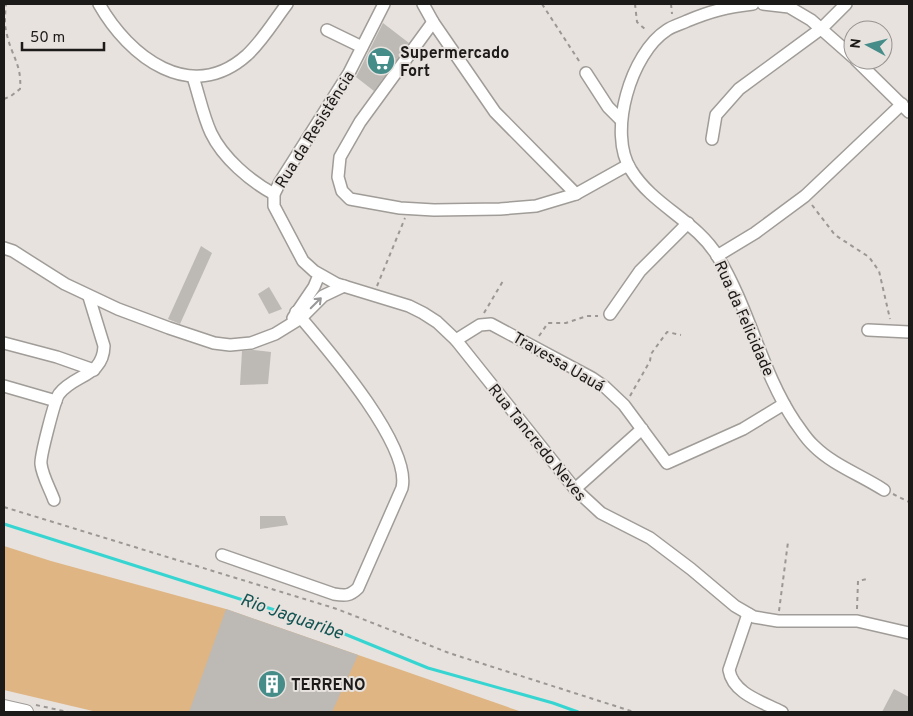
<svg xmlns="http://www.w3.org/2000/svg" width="913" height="716" font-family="Overpass,sans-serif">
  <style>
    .green { fill: #dfb583 }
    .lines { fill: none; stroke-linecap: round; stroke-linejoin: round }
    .stream { stroke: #37d5d1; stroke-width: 3 }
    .building { fill: #bdb9b4 }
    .minor-casing { stroke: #a09c98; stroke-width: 14 }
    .major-casing { stroke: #a09c98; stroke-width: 16 }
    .path { stroke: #9b9794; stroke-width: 2; stroke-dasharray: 4 4; stroke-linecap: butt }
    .minor { stroke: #fff; stroke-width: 11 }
    .major { stroke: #fff; stroke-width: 14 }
    .oneway { stroke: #999898 }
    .labels { text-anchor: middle; stroke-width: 4; stroke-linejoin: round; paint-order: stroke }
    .poi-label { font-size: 16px; font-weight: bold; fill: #1d1b1a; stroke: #e7e2de; text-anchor: start }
    .street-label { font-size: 16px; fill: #1d1b1a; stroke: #e7e2de }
    .water-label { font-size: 18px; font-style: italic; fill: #135452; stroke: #e7e2de }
  </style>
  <rect width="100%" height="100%" fill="#e7e2de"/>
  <!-- green -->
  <path class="green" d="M4,546L51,561L226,609L522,712H97L4,690Z"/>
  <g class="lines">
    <!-- stream -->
    <path class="stream" d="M4,524L325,626L428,668L553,703L578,712"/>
  </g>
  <!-- building -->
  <g class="building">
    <path d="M383,23L409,43L374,91L356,77Z"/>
    <path d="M201,246L212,253L180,324L168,319Z"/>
    <path d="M269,287L282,309L269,314L258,294Z"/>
    <path d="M253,350L271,352L268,384L240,385L242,351Z"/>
    <path d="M260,516H285L288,525L260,529Z"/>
    <path d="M226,609L358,655L332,712H189Z"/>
    <path d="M894,689L909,697V712H882Z"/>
  </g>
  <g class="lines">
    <defs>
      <g id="minor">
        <path d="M99,4C129,57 191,105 247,55C263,40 274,21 287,4"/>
        <path d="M384,4L349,73L280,182L274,194V206L303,261L314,271L337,284L409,306L423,313L437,322L456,340L575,489L601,513L650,538L691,569L735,606L754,617L778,621H857L909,633"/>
        <path d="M423,4L433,22L495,112L576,194"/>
        <path d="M753,4C727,7 711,11 687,21C681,24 673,26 667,30C631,53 607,133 631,170C653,206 697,221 718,257C750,310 761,371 795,422C801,430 806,439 814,446C833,465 861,475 884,490"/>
        <path d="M763,4L789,7L811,20L853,57"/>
        <path d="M433,22L360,122L340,157L338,177L342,191L350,199L400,208L434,210L500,209L536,206L576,194L628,165"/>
        <path d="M327,30L362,47"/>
        <path d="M856,60L909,112"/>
        <path d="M586,73L608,107L621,120"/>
        <path d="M193,77C199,95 203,116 211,133C223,158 250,181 274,194"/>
        <path d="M712,139L716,115L739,89L822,28L846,4"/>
        <path d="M4,248L13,251L65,284L118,309L169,328L214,343L230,345L251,343L275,334L301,318L323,296L344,286"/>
        <path d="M717,256L755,233L805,196L902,104"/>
        <path d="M610,314L640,271L688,223"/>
        <path d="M293,318L314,287L319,275"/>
        <path d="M868,330L909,332"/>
        <path d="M456,340L480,325L491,324L592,378L605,387L624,405L667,463L743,429L784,404"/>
        <path d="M4,343L57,357L94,370"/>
        <path d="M4,386L56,401"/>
        <path d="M575,489L642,429"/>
        <path d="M54,500C50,489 42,475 41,464C40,457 55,399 59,394C74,374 103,377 104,346L89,297"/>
        <path d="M222,555L334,594C345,596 350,596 358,588L402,488C412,445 324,345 296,312"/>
        <path d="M748,614L729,670C733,694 763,702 782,712"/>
      </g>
      <path id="major" d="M4,707L26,712"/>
    </defs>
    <!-- minor casing -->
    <use href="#minor" class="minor-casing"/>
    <!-- major casing -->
    <use href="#major" class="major-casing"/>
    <!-- path -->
    <g class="path">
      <path d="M542,4L581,64"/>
      <path d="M635,4L637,22L647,31"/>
      <path d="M671,4L672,14"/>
      <path d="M4,99L11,96L20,89C22,65 12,57 7,35C4,25 5,15 6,4"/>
      <path d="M812,205L835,235L869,257L879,271L890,319"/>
      <path d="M377,286L405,218"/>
      <path d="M484,313L503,281"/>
      <path d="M539,336L548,323H566L587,316H598"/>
      <path d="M630,396L650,361L651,354L667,332L681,335"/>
      <path d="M893,494L909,502"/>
      <path d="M4,507L337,609L449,653L634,712"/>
      <path d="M857,609L858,581L867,579"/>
      <path d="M779,611L788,542"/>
      <path d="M36,705L68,712"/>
    </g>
    <!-- minor -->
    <use href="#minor" class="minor"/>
    <!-- major -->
    <use href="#major" class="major"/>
  </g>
  <!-- one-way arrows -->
  <defs><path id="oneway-shaft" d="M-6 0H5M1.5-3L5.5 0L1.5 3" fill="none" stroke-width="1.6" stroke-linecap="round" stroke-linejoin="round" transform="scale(1.25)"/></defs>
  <use class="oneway" href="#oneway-shaft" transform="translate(316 303) rotate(-45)"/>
  <!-- icons -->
  <defs>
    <symbol id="supermarket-disc" viewBox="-11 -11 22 22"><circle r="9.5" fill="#468d8a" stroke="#e7e2de"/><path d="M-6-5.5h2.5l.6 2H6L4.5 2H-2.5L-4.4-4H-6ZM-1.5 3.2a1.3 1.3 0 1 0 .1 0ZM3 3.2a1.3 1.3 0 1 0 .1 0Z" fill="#fff"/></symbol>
    <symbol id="building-disc" viewBox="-11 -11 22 22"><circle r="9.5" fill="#468d8a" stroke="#e7e2de"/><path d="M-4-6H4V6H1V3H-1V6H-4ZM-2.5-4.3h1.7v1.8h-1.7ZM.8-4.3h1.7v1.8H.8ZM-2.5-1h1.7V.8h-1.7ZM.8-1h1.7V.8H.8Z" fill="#fff"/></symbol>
  </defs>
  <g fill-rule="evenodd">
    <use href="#supermarket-disc" x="365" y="45" width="32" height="32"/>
    <use href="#building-disc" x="256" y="668" width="32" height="32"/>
  </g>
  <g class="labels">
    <!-- poi labels -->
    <g class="poi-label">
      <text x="400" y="58">Supermercado<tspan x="400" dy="18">Fort</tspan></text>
      <text x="291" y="690">TERRENO</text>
    </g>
    <!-- street labels -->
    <g class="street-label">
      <text transform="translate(314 129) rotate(-58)" y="6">Rua da Resistência</text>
      <text transform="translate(745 318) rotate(66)" y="6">Rua da Felicidade</text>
      <text transform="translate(559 361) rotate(30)" y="6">Travessa Uauá</text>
      <text transform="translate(538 442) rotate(51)" y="6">Rua Tancredo Neves</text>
    </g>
    <!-- water labels -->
    <g class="water-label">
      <text transform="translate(292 616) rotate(19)" y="6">Rio Jaguaribe</text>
    </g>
  </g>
  <!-- border -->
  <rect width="913" height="716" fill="none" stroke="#1d1b1a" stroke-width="10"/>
  <!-- north arrow -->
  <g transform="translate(868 45) rotate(277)"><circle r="24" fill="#e7e2de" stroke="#969290"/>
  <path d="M0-4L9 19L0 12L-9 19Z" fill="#468d8a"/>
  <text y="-8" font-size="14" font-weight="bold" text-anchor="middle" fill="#1d1b1a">N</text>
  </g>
  <!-- scale -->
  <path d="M22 42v8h82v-8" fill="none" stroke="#1d1b1a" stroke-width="2.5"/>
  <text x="30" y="42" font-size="15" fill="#1d1b1a" stroke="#e7e2de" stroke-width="4" paint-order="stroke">50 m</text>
</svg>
